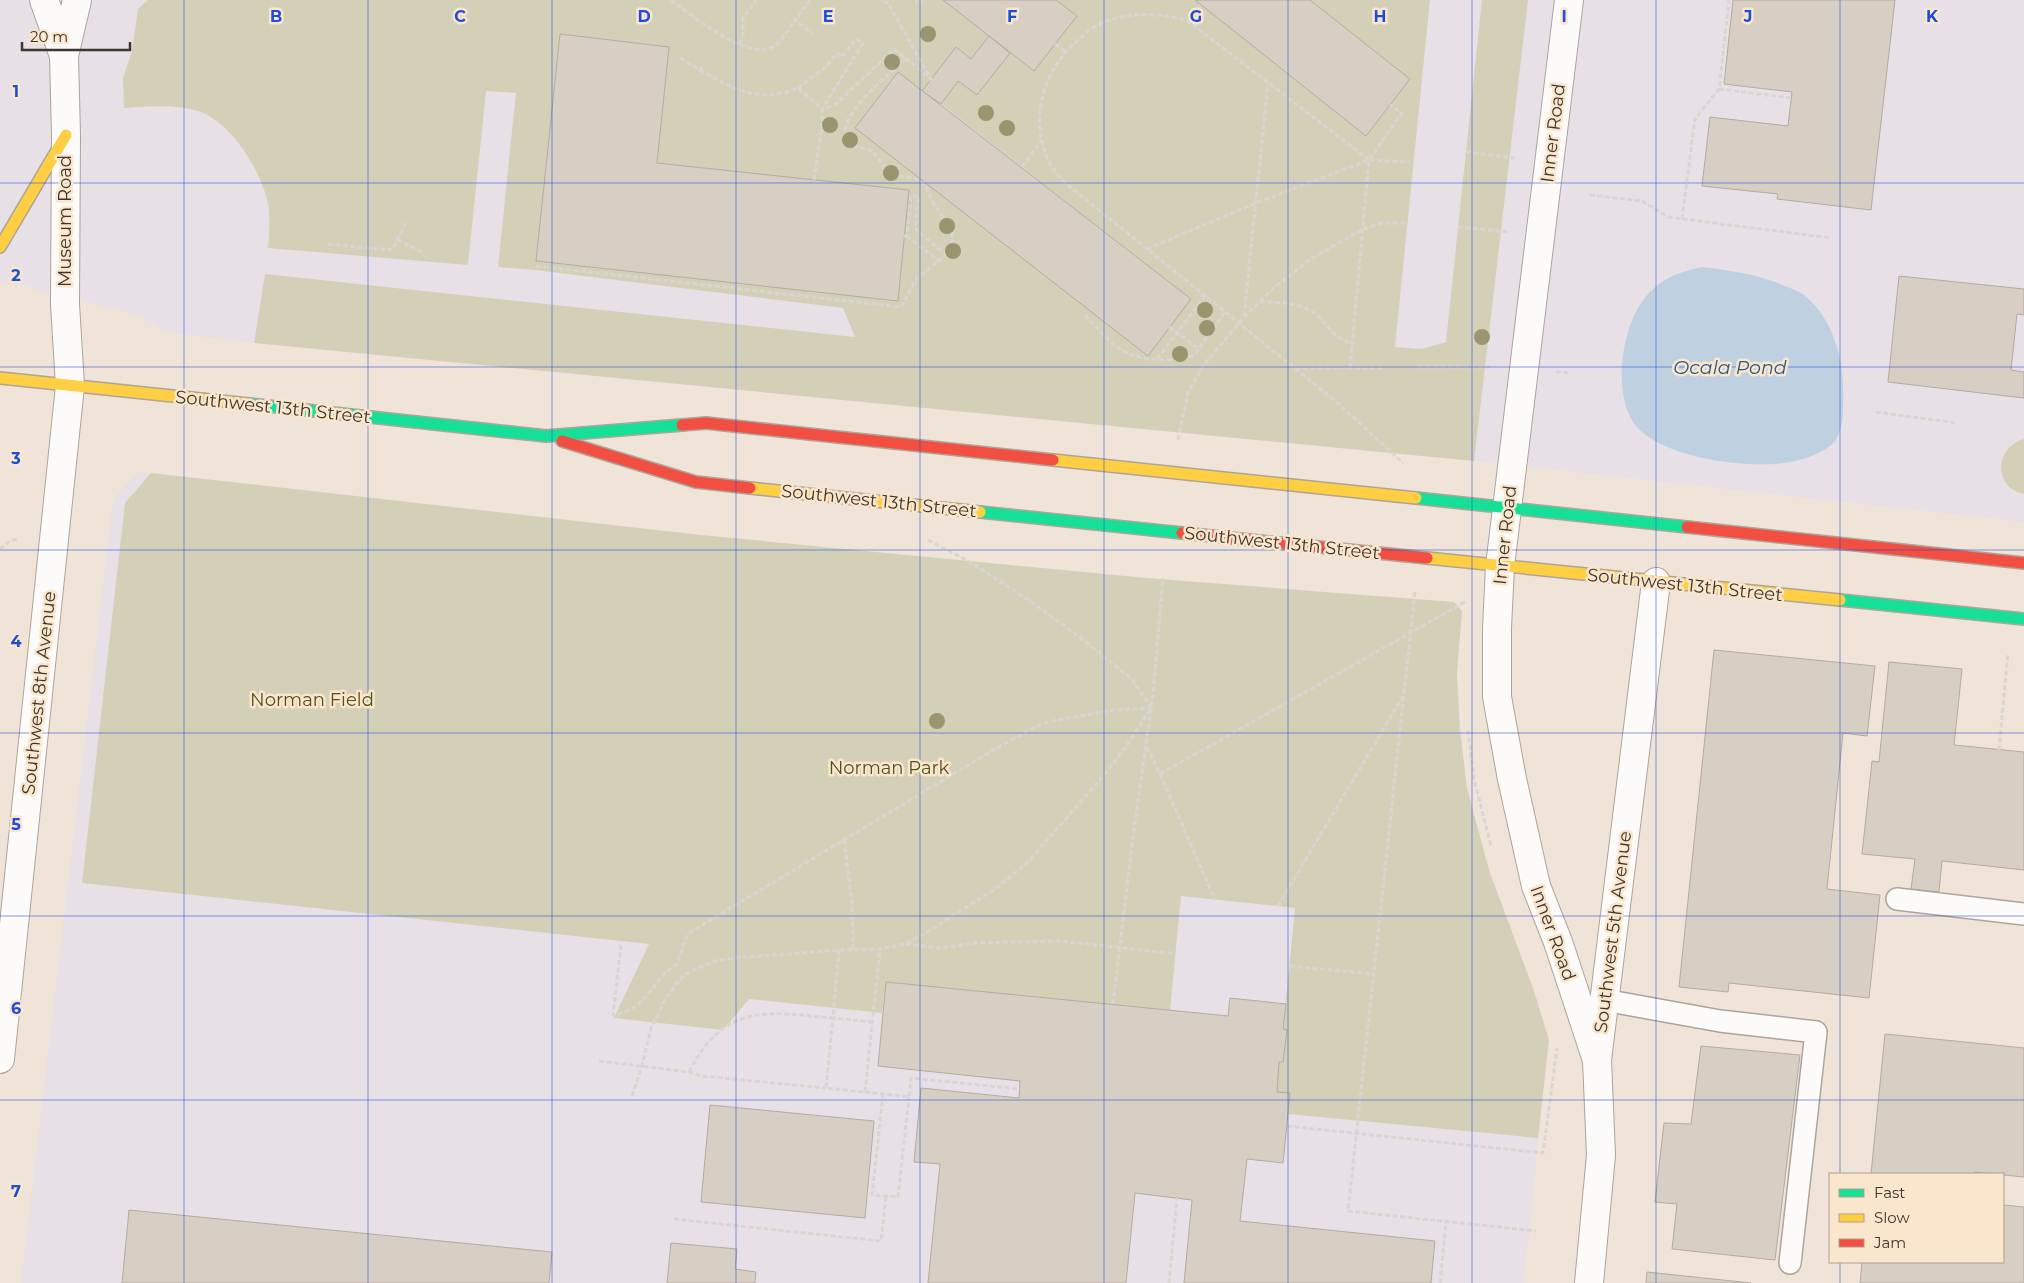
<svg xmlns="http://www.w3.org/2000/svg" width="2024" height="1283" font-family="Montserrat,sans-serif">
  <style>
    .education { fill: #e7e0e6 }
    .green { fill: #d4d0b8; fill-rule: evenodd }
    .water { fill: #bfd0e0 }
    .building { fill: #d7cec4; stroke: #b4aaa0 }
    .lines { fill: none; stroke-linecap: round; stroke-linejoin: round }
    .lane-casing { stroke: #ada49a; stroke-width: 24 }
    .street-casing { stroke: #ada49a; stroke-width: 30 }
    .fast-casing { stroke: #ada49a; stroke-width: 14 }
    .slow-casing { stroke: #ada49a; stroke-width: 14 }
    .jam-casing { stroke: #ada49a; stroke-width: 14 }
    .path { stroke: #d9d6d1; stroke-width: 3; stroke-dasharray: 5 2.5; stroke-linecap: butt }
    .lane { stroke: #fdfbf9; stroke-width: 21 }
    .street { stroke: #fdfbf9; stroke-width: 28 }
    .fast { stroke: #16e098; stroke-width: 11 }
    .slow { stroke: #ffcf43; stroke-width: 11 }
    .jam { stroke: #f24e42; stroke-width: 11 }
    .tree { fill: #9a956f }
    .grid { fill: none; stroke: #1d4ed8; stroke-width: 1; stroke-opacity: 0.55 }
    .labels { text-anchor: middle; stroke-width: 5; stroke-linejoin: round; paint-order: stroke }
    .street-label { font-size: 18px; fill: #3e362c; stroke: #fae5cd }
    .park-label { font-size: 18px; fill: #545419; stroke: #fae5cd }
    .water-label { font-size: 19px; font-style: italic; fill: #2d5b81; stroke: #fae5cd }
    .grid-label { font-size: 16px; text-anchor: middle; font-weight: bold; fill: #1d4ed8; stroke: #fae5cd; stroke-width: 5; stroke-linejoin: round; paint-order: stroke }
  </style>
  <rect width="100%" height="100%" fill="#f0e4d8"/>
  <!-- education -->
  <g class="education">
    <path d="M0,0H2024V522L1474,461L254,343L179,334L164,330L139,315L0,280Z"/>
    <path d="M137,472L701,535L1146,578L1454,602L1462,611L1457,673L1460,730L1467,788L1489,870L1534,991L1549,1040L1524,1283H21L113,500Z"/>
  </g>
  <!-- green -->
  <g class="green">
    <path d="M148,0H943L989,36L971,59L956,47L922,91L898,72L855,128L1148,356L1191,299L941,104L958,81L977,95L1010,53L1034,71L1077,16L1056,0H1195L1366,136L1410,79L1310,0H1430L1395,347L1422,349L1446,342L1482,0H1528L1474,461L254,343L265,274L855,337L843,308L535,270L498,267L516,93L486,91L468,265L268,248C269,235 270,222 269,209C264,175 234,125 201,112C178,104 148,106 124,108L123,78L132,51L138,9ZM560,34L669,47L657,163L909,190L898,301L536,261Z"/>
    <path d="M2024,439V494C1993,488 1994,447 2024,439Z"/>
    <path d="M151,473L701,535L1146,578L1454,602L1462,611L1457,673L1460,730L1467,788L1489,870L1534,991L1549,1040L1538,1138L1288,1114L1290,1093L1277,1092L1279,1062H1283L1287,1030L1283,1029L1295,908L1181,896L1170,1010L886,982L882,1013L749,999L723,1030L614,1018L649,944L82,883L125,503Z"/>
  </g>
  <!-- water -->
  <path class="water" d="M1703,267C1733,271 1762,275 1790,288C1795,290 1800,292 1804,295C1836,321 1845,365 1843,405C1843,418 1842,430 1835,441C1826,452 1808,458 1795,461C1755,471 1665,459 1637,427C1610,396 1622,320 1649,293C1664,277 1682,271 1703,267Z"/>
  <!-- building -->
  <g class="building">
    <path d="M943,0H1056L1077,16L1034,71Z"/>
    <path d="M1195,0H1310L1410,79L1366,136Z"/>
    <path d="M1733,0H1895L1871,210L1777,199L1778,194L1702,186L1710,117L1788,126L1792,92L1724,84Z"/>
    <path d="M560,34L669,47L657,163L909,190L898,301L536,261Z"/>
    <path d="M989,36L1010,53L977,95L958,81L941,104L922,91L956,47L971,59Z"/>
    <path d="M898,72L1191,299L1148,356L855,128Z"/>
    <path d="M1899,276L2024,289V315L2017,314L2011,370L2024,372V398L1888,382Z"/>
    <path d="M1714,650L1875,666L1867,736L1843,733L1827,889L1880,895L1869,998L1729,983L1728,992L1679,987Z"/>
    <path d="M1889,662L1962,669L1954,745L2024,752V870L1942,861L1939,892L1911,889L1915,859L1862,854L1872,761L1879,762Z"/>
    <path d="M886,982L1228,1016L1230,998L1286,1004L1283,1029L1287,1030L1283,1062H1279L1277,1092L1290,1093L1283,1163L1247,1159L1240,1221L1435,1241L1431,1283H1184L1192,1200L1135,1193L1126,1283H928L940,1164L914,1162L921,1088L1019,1098L1020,1081L878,1066Z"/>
    <path d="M1885,1034L2024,1048V1177L1974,1172V1174H1871Z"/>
    <path d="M1701,1046L1800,1055L1775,1260L1672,1249L1677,1204L1655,1202L1664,1123L1691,1124Z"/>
    <path d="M710,1105L874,1121L865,1218L701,1202Z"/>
    <path d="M2003,1205L2024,1207V1283H1860L1862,1262H2003Z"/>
    <path d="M129,1210L552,1252L549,1283H122Z"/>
    <path d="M671,1243L737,1249L735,1269L756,1272L755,1283H667Z"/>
    <path d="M1647,1272L1751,1283H1646Z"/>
  </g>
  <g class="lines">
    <defs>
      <g id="lane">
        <path d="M1897,899L2024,914"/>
        <path d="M1604,1000L1720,1021L1816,1032L1790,1263"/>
      </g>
      <g id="street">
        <path d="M44,0L64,56"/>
        <path d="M1569,0L1500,566L1497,628V697L1512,779L1536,886L1558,942L1597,1060"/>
        <path d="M0,1059L70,386L65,304L66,135L64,56L77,0"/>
        <path d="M1589,1283L1601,1155L1597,1060L1656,582"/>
      </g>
      <g id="fast">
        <path d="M249,404L546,436L682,425"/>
        <path d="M1416,498L1687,527"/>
        <path d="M980,512L1182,533"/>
        <path d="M1840,600L2024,619"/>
      </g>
      <g id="slow">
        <path d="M0,247L66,135"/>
        <path d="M0,378L249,404"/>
        <path d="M1053,460L1416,498"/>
        <path d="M750,488L980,512"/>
        <path d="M1427,558L1840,600"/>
      </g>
      <g id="jam">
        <path d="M682,425L706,423L1053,460"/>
        <path d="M562,441L696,482L750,488"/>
        <path d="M1687,527L2024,563"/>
        <path d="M1182,533L1427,558"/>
      </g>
    </defs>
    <!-- lane casing -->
    <use href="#lane" class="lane-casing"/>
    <!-- street casing -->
    <use href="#street" class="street-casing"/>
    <!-- fast casing -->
    <use href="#fast" class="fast-casing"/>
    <!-- slow casing -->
    <use href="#slow" class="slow-casing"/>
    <!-- jam casing -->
    <use href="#jam" class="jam-casing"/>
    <!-- path -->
    <g class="path">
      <path d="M671,0C690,14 749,62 773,47C782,41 789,28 795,20"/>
      <path d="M810,0L795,20L813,34"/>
      <path d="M915,0L920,4L923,0"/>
      <path d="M1188,21L1201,5"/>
      <path d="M740,44L743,35V18L756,0"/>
      <path d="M1055,44L1065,51"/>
      <path d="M680,58L700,70L703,65"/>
      <path d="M700,70C736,90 758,104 798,88L822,109V125L814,180"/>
      <path d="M798,88L826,67L837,53L842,57L856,39L863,43L822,109L836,104L894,49L931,79L888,3L880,0"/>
      <path d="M1719,89L1791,98"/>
      <path d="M1466,152L1515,158"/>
      <path d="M1369,160L1188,21C1162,13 1128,11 1102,23C1092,27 1085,34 1077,41C1042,72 1029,119 1049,162C1053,169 1058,175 1063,181L1339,404L1403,463"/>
      <path d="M1022,167L1042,140"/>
      <path d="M1590,195L1642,201L1668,217L1831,238"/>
      <path d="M1682,219L1695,119L1719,89L1729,0"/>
      <path d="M1458,227L1507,232"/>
      <path d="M904,236H907L911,196H918L915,229L948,256"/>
      <path d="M907,236L939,261"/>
      <path d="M397,240L424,253"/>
      <path d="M328,244L392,250L406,223"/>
      <path d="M1147,249L1256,203L1369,160L1409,162"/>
      <path d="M536,266L901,307L917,278L950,252C958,223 945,224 933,202C928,193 928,185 918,180C910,176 899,177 890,176C885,169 879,157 871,151C866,147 856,149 850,143C827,122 892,72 906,59"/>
      <path d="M1260,302C1280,302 1303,302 1319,317C1331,328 1335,340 1352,343"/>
      <path d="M1085,315C1112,343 1119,358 1161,360C1172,360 1185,360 1195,354L1225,312"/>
      <path d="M1244,316L1268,84"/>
      <path d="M1169,327L1199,349"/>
      <path d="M1157,359L1205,296"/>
      <path d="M1418,367H1493"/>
      <path d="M1295,368H1384"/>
      <path d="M1350,368L1369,160L1402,113L1390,105"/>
      <path d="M1556,372L1571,373"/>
      <path d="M1876,412L1957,423"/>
      <path d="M1178,440L1188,393L1202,367L1244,317L1276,286L1311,259L1363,229L1382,223H1407"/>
      <path d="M928,540L970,562L1033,603L1078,636L1132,679L1151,707"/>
      <path d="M0,549L11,540L19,539"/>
      <path d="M1415,592L1348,1211L1536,1231"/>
      <path d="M1468,730L1474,779L1491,846"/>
      <path d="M1147,747L1160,774L1215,900"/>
      <path d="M1999,750L2008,653"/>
      <path d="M1160,774L1465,602"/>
      <path d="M844,840L852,902L853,949"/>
      <path d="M1278,906L1403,696"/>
      <path d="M906,944L939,948L975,943L1061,941L1176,954"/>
      <path d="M621,945L613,1015C643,1010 648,991 666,972C670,969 676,966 678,962C682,952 682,943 689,933L995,749L1043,723L1113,710L1151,708"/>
      <path d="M1290,966L1373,974"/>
      <path d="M1113,1004L1133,837L1153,694L1163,578"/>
      <path d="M873,1022L833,1018L826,1088L865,1092L880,949"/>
      <path d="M599,1061L689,1072L701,1076L826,1088"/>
      <path d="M689,1072C725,1002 766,1012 833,1018L839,950"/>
      <path d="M865,1092L909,1097L911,1078L1020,1089"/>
      <path d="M883,1094L872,1195L898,1197L909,1097"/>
      <path d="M632,1096L642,1066L651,1028L665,1000L676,984L687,973L714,961L734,958L839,950L880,949L905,944L927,932L992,891L1026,864L1105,774L1126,747L1151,708"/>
      <path d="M1287,1126L1543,1153L1557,1048"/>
      <path d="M674,1219L881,1241L886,1196"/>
      <path d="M1169,1283L1177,1198"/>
      <path d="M1440,1283L1446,1221"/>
    </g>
    <!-- lane -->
    <use href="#lane" class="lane"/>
    <!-- street -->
    <use href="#street" class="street"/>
    <!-- fast -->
    <use href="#fast" class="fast"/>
    <!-- slow -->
    <use href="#slow" class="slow"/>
    <!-- jam -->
    <use href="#jam" class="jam"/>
  </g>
  <!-- trees -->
  <g class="tree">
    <circle cx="928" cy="34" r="8"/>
    <circle cx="892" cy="62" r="8"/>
    <circle cx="986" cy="113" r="8"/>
    <circle cx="830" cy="125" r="8"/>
    <circle cx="1007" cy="128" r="8"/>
    <circle cx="850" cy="140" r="8"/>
    <circle cx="891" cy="173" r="8"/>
    <circle cx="947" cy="226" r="8"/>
    <circle cx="953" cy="251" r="8"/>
    <circle cx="1205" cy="310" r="8"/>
    <circle cx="1207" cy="328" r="8"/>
    <circle cx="1482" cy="337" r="8"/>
    <circle cx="1180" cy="354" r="8"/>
    <circle cx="937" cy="721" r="8"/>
  </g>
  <!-- grid -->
  <path class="grid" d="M184,0V1283M368,0V1283M552,0V1283M736,0V1283M920,0V1283M1104,0V1283M1288,0V1283M1472,0V1283M1656,0V1283M1840,0V1174M0,183H2024M0,367H2024M0,550H2024M0,733H2024M0,916H2024M0,1100H2024M1840,1262V1283"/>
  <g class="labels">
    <!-- street labels -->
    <g class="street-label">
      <text transform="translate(1553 133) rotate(-83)" y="6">Inner Road</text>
      <text transform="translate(65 221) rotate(-90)" y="6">Museum Road</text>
      <text transform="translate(273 407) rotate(6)" y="6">Southwest 13th Street</text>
      <text transform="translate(879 501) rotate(6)" y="6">Southwest 13th Street</text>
      <text transform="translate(1505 535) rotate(-84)" y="6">Inner Road</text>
      <text transform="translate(1282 543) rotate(6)" y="6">Southwest 13th Street</text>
      <text transform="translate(1685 585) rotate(6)" y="6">Southwest 13th Street</text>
      <text transform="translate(39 693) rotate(-84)" y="6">Southwest 8th Avenue</text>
      <text transform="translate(1613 932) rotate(-83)" y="6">Southwest 5th Avenue</text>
      <text transform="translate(1553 933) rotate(70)" y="6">Inner Road</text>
    </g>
    <!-- park labels -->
    <g class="park-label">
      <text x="312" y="706">Norman Field</text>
      <text x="889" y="774">Norman Park</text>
    </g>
    <!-- water labels -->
    <g class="water-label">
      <text x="1730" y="374">Ocala Pond</text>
    </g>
  </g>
  <g class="grid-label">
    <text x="276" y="22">B</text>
    <text x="460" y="22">C</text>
    <text x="644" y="22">D</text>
    <text x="828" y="22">E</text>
    <text x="1012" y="22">F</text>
    <text x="1196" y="22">G</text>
    <text x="1380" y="22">H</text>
    <text x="1564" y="22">I</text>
    <text x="1748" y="22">J</text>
    <text x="1932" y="22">K</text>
    <text x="16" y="97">1</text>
    <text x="16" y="281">2</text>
    <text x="16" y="464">3</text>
    <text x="16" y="647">4</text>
    <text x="16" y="830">5</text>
    <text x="16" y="1014">6</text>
    <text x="16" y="1197">7</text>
  </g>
  <!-- legend -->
  <rect x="1829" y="1173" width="175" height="90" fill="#fae5cd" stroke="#af9f8d"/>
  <rect x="1839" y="1189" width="25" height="8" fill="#16e098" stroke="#af9f8d"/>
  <text x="1874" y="1198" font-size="15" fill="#3e362c">Fast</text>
  <rect x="1839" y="1214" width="25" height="8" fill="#ffcf43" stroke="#af9f8d"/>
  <text x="1874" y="1223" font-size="15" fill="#3e362c">Slow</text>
  <rect x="1839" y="1239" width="25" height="8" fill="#f24e42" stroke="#af9f8d"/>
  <text x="1874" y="1248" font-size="15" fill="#3e362c">Jam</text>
  <!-- scale -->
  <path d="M22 42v8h108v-8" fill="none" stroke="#3e362c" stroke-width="2.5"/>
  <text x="30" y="42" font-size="15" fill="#3e362c" stroke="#fae5cd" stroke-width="4" paint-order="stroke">20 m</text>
</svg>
